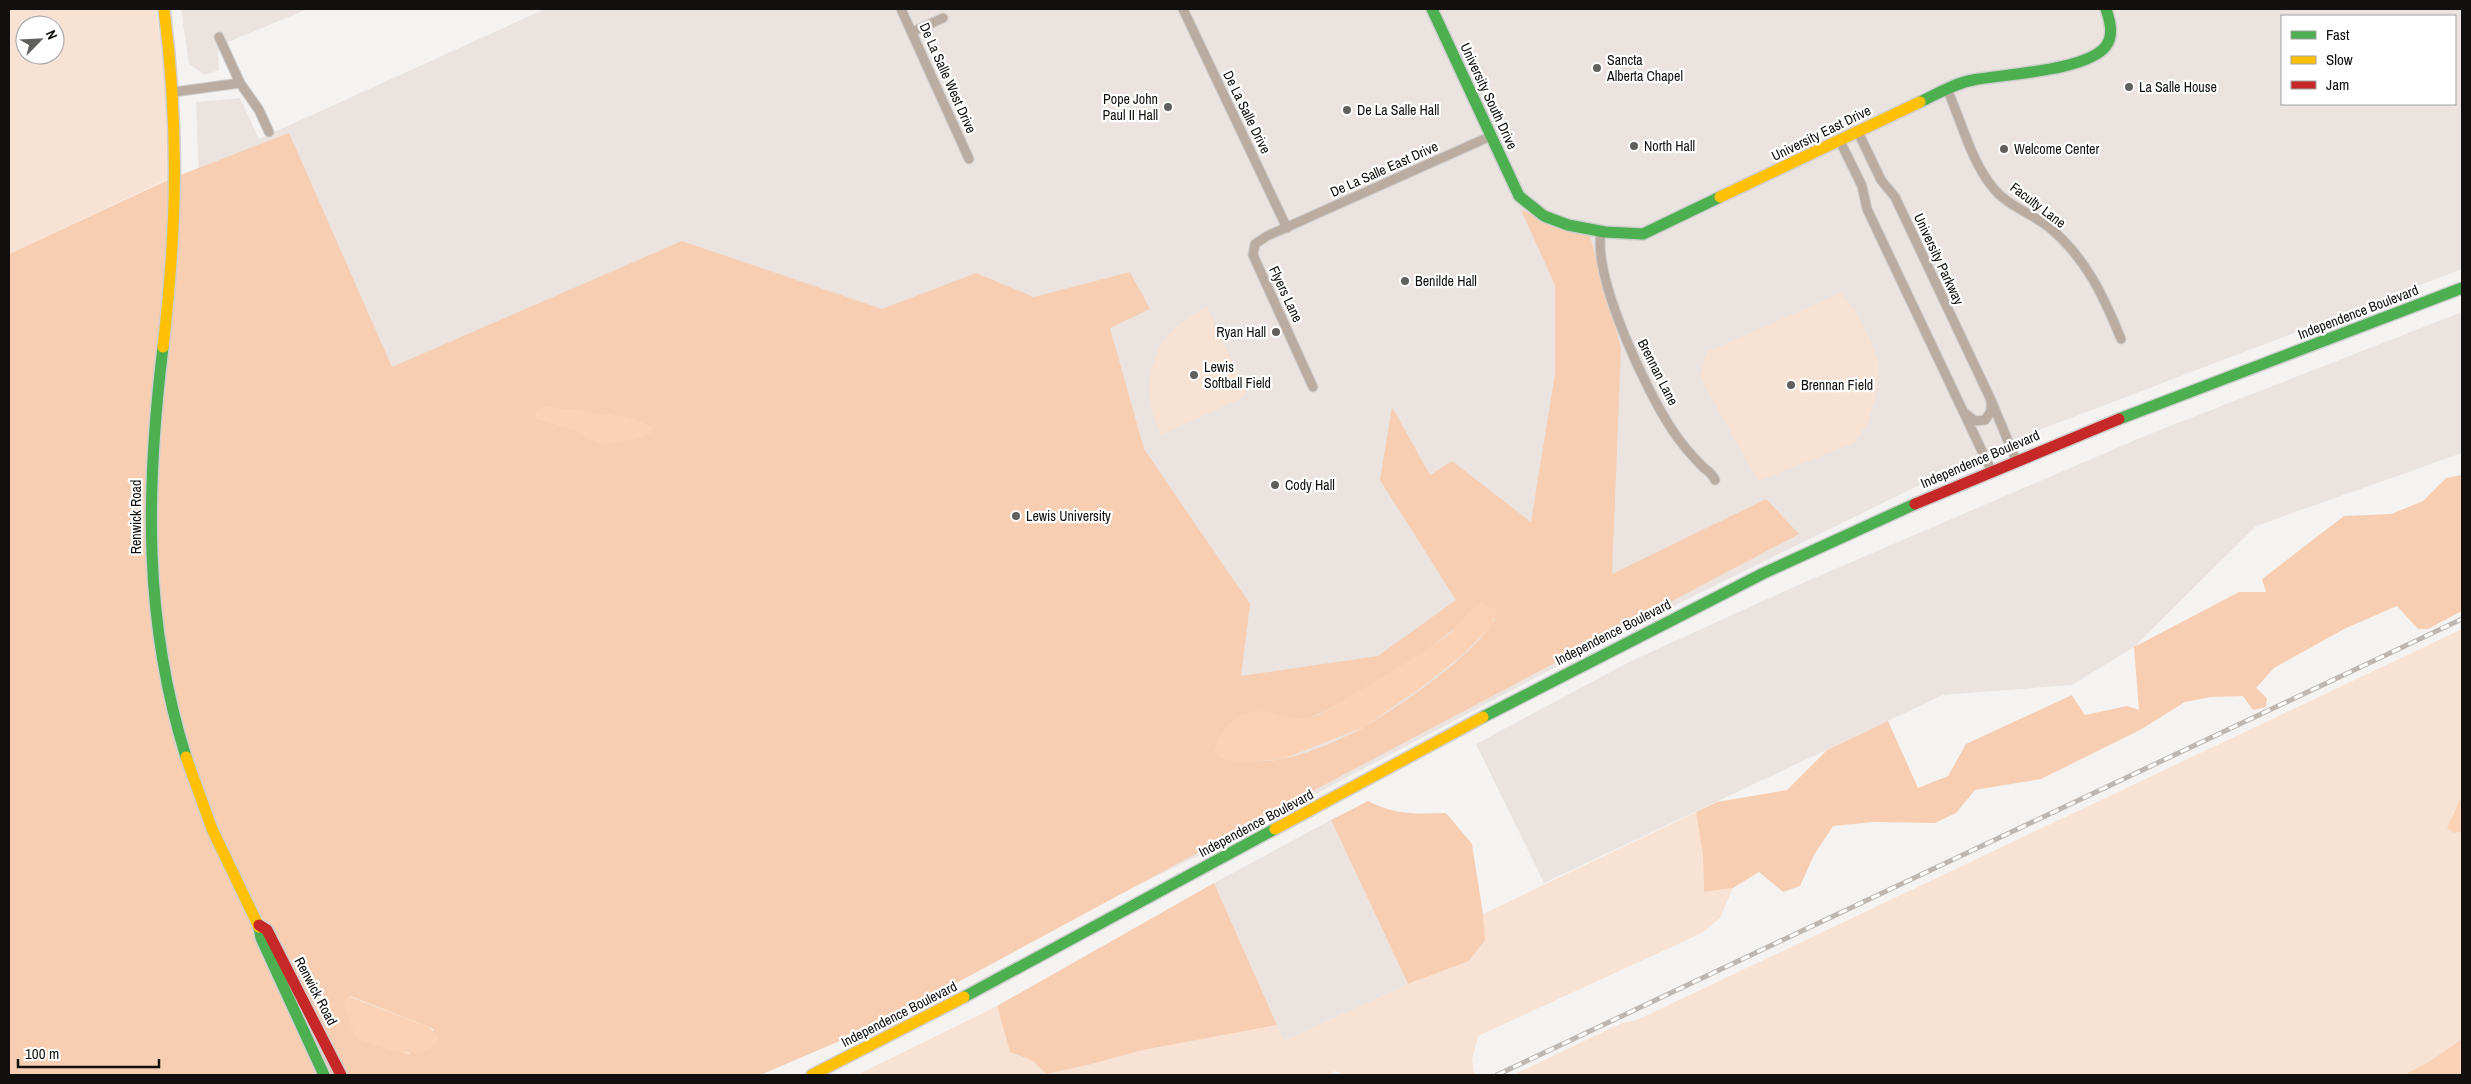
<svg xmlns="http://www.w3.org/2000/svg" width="2471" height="1084" font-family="'Archivo Narrow',sans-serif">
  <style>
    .built { fill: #eae3df; fill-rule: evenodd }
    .green { fill: #f8e2d3; fill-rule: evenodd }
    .forest { fill: #f7ceb2; fill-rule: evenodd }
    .water { fill: #fbd2b5 }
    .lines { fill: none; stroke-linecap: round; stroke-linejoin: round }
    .street-casing { stroke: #d0cfcf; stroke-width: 11 }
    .fast-casing { stroke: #d0cfcf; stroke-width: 14 }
    .slow-casing { stroke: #d0cfcf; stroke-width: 14 }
    .jam-casing { stroke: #d0cfcf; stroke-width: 14 }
    .street { stroke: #baaca1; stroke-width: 9 }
    .fast { stroke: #4caf50; stroke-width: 11 }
    .slow { stroke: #ffc107; stroke-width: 11 }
    .jam { stroke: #c62828; stroke-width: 11 }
    .rail-casing { stroke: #beb7b1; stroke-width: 5 }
    .rail { stroke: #fff; stroke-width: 3; stroke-dasharray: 9; stroke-linecap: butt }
    .poi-dot { fill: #615f5e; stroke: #fff; stroke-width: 2 }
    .labels { text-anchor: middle; stroke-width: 4.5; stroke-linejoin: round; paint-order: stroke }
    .poi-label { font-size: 14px; fill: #11100f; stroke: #fff; text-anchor: start }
    .street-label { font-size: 14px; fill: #11100f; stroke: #fff }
  </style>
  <rect width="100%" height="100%" fill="#f5f3f2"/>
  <!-- built -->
  <g class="built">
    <path d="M181,9H308L218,46L219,70L205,75L189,64Z"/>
    <path d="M545,9H2462V269L2026,435L1958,466L1643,621L1200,855L787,1056L199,177L196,102L240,98L259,139ZM2282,16H2455V104H2282Z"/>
    <path d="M2462,312V453L2256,526L2134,647L2072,685L1943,695L1544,883L1476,744L1629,662L1805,582L2147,435Z"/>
    <path d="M1331,820L1408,984L1284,1041L1214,883Z"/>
  </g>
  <!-- green -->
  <g class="green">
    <path d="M9,9H156L167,93L170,178L9,254ZM25,25H55V55H25Z"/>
    <path d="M1841,293L1854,309L1868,335L1879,365L1876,394L1868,423L1854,443L1758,481L1700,377L1707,352Z"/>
    <path d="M1207,307L1246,390L1244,397L1161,435C1135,382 1153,331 1207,307Z"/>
    <path d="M2462,629V1039L2430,1061L2404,1075H1513L1622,1023L1637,1020Z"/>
    <path d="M1696,812L1703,856L1704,892L1733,888L1720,918L1702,933L1478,1036L1472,1060L1474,1075H1346L1335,1071L1329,1075H857L997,1006L1010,1052L1033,1061L1046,1074L1088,1065L1143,1050L1277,1025L1284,1041L1408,984L1469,961L1485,940L1483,914Z"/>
  </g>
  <!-- forest -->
  <g class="forest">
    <path d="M289,133L392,367L682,241L882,309L976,273L1034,297L1130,272L1150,309L1110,328L1144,449L1250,604L1241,676L1378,656L1456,600L1380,480L1392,407L1430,475L1452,461L1531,522L1555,374V285L1521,210L1590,236L1621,348L1612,574L1766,499L1799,534L1286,805L884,1022L760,1075H9V254L170,179ZM548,407L628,418L652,427L650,434L631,440H591L579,431L537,418ZM1469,612L1495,618C1480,651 1398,708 1364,727C1345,738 1305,755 1283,759C1268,762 1252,761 1237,763L1291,719C1298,720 1306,719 1313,716C1344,705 1456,637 1469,612ZM350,996L429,1027L434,1030L409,1054L359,1039Z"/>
    <path d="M2462,475V611L2428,629H2418L2397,606L2346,628L2274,668L2256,688L2267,698L2266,707L2253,710L2243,696L2211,697L2185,702L2140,730L2041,779L1975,790L1956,813L1935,823L1874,822L1833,826L1814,855L1800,886L1783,892L1759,872L1733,888L1704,892L1703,856L1696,812L1717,802L1787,790L1827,750L1888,721L1918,788L1948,776L1966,744L2072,695L2085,715L2127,706L2139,710L2134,647L2239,592H2266L2262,579L2344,516L2391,514L2423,501L2446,478Z"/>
    <path d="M1368,801C1394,815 1417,814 1446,813L1472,844L1483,914L1485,940L1469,961L1408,984L1331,820Z"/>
    <path d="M1214,883L1277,1025L1143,1050L1088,1065L1046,1074L1033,1061L1010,1052L997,1006Z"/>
  </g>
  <!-- water -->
  <g class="water">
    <path d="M548,407L628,418L652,427L650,434L631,440L602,445L591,440L579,431L535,417L537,409Z"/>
    <path d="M1480,603L1497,610L1490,628L1460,657L1422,687L1364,727L1283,759L1237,763L1218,757L1214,751C1219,737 1224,726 1237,718C1267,700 1282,725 1311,717C1326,713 1341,702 1354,694C1387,675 1419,655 1451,633L1456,625Z"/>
    <path d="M2462,796V831L2454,833L2447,828Z"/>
    <path d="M348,996L429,1027L438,1036L436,1045C412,1061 384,1049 359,1039L352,1029L344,1004Z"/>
    <path d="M2462,1039V1075H2404L2430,1061Z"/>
  </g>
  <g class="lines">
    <defs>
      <g id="street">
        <path d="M901,9L969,159"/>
        <path d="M1183,9L1287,228"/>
        <path d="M912,32L943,18"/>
        <path d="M219,37L240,83L259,110L269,132"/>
        <path d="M1947,89C1962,122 1970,160 1994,189C2008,206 2033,214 2050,228C2086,258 2104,297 2121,339"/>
        <path d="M174,92L240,83"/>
        <path d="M1858,132L1881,180L1895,197L1991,400L2016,460"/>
        <path d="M1840,141L1862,186L1867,209L1991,470"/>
        <path d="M1601,233C1593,278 1647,393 1673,431C1681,443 1692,456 1702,466C1707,471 1712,473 1715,480"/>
        <path d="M1313,387L1253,255L1255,244L1267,236L1491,136"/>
        <path d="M1966,414L1975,421L1985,420L1991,411V402"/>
      </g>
      <g id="fast">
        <path d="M1432,9L1519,196L1544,216L1568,225L1605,232L1643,234L1720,197"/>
        <path d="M1920,102C1937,94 1955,83 1973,80C2004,74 2087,71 2106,46C2114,35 2110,21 2106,9"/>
        <path d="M163,347C146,488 143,620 186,757"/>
        <path d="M2119,419L2462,288"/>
        <path d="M1483,717L1764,573L1915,504"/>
        <path d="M259,927L261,938L324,1075"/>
        <path d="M964,997L1275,829"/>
      </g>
      <g id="slow">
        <path d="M1720,197L1920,102"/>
        <path d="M163,347C177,228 179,127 164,9"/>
        <path d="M186,757L212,829L259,927"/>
        <path d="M1275,829L1483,717"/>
        <path d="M812,1075L964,997"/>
      </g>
      <g id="jam">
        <path d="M1915,504L2119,419"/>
        <path d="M259,925L267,930L341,1075"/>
      </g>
    </defs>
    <!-- street casing -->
    <use href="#street" class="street-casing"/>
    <!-- fast casing -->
    <use href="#fast" class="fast-casing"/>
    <!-- slow casing -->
    <use href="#slow" class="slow-casing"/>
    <!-- jam casing -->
    <use href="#jam" class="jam-casing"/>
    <!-- street -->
    <use href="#street" class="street"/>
    <!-- fast -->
    <use href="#fast" class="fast"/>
    <!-- slow -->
    <use href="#slow" class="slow"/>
    <!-- jam -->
    <use href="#jam" class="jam"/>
    <defs>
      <path id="rail" d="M1497,1075L2462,619"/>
    </defs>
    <!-- rail casing -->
    <use href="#rail" class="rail-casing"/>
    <!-- rail -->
    <use href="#rail" class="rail"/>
  </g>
  <!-- markers -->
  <g class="poi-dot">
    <circle cx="1597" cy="68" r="5"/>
    <circle cx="2129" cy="87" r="5"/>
    <circle cx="1168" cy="107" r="5"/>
    <circle cx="1347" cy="110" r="5"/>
    <circle cx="1634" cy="146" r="5"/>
    <circle cx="2004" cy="149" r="5"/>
    <circle cx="1405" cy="281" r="5"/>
    <circle cx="1276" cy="332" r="5"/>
    <circle cx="1194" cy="375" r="5"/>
    <circle cx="1791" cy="385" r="5"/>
    <circle cx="1275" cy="485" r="5"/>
    <circle cx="1016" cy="516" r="5"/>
  </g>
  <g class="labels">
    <!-- poi labels -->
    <g class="poi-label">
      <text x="1607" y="65">Sancta<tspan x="1607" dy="16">Alberta Chapel</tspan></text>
      <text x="2139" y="92">La Salle House</text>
      <text x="1158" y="104" text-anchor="end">Pope John<tspan x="1158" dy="16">Paul II Hall</tspan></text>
      <text x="1357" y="115">De La Salle Hall</text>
      <text x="1644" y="151">North Hall</text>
      <text x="2014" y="154">Welcome Center</text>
      <text x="1415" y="286">Benilde Hall</text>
      <text x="1266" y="337" text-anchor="end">Ryan Hall</text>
      <text x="1204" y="372">Lewis<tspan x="1204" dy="16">Softball Field</tspan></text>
      <text x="1801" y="390">Brennan Field</text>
      <text x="1285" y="490">Cody Hall</text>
      <text x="1026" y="521">Lewis University</text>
    </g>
    <!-- street labels -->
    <g class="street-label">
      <text transform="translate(948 78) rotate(66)" y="5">De La Salle West Drive</text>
      <text transform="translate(1489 96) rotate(65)" y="5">University South Drive</text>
      <text transform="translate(1247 112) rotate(64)" y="5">De La Salle Drive</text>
      <text transform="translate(1821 133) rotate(-26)" y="5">University East Drive</text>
      <text transform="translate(1384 169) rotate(-24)" y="5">De La Salle East Drive</text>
      <text transform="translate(2038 205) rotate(37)" y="5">Faculty Lane</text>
      <text transform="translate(1939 259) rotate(65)" y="5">University Parkway</text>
      <text transform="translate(1286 294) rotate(65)" y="5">Flyers Lane</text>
      <text transform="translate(2358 312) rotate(-21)" y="5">Independence Boulevard</text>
      <text transform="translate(1658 372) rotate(63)" y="5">Brennan Lane</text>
      <text transform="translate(1980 459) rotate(-23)" y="5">Independence Boulevard</text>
      <text transform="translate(136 517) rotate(-90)" y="5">Renwick Road</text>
      <text transform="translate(1613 632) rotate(-27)" y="5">Independence Boulevard</text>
      <text transform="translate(1256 823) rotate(-28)" y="5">Independence Boulevard</text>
      <text transform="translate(316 991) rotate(62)" y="5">Renwick Road</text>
      <text transform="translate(899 1014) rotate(-27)" y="5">Independence Boulevard</text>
    </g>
  </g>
  <!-- border -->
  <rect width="2471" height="1084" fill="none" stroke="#11100f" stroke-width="20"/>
  <!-- legend -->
  <rect x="2281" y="15" width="175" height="90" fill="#ffffff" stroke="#a09f9f"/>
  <rect x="2291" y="31" width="25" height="8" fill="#4caf50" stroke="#a09f9f"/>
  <text x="2326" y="40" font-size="15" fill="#11100f">Fast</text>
  <rect x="2291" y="56" width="25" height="8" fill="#ffc107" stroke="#a09f9f"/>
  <text x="2326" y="65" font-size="15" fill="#11100f">Slow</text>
  <rect x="2291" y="81" width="25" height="8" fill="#c62828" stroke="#a09f9f"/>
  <text x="2326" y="90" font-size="15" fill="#11100f">Jam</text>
  <!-- north arrow -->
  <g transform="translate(40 40) rotate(66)"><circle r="24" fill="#ffffff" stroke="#a09f9f"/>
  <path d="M0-4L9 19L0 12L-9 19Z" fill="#615f5e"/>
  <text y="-8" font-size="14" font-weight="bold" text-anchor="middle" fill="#11100f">N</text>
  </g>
  <!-- scale -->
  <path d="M18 1059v8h141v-8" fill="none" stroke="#11100f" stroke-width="2.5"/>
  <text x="25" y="1059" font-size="15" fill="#11100f" stroke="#ffffff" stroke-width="4" paint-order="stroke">100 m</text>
</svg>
